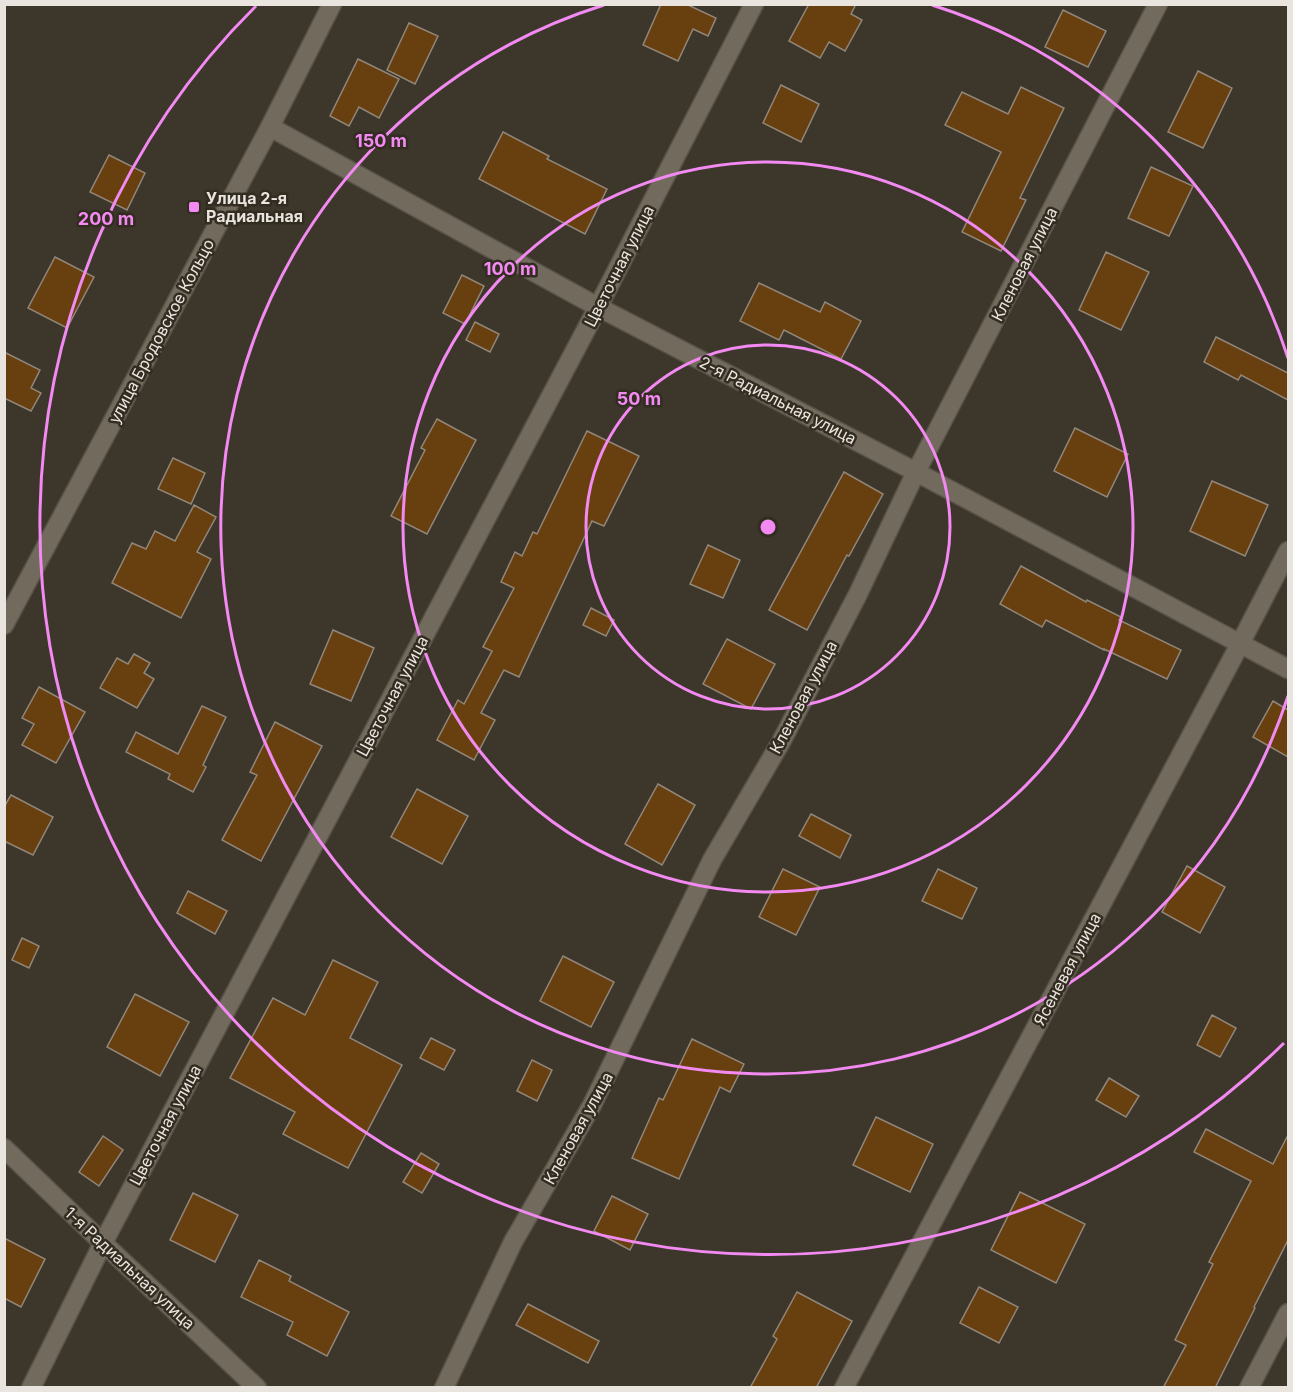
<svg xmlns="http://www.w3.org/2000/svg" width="1293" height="1392" font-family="Inter,sans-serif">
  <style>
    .building { fill: #683f0e; stroke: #92867b; stroke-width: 1.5 }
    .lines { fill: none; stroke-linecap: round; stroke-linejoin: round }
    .minor-casing { stroke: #575248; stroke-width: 21 }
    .minor { stroke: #726a5d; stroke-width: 18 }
    .ring { fill: none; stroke: #f28af2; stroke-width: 3 }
    .poi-dot { fill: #f28af2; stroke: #322c21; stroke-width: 2 }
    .labels { text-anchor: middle; stroke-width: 5; stroke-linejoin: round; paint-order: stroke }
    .poi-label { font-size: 16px; font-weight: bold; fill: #e9e5de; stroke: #322c21; text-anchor: start }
    .street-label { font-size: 16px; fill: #e9e5de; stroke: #322c21 }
    .centre { fill: #f28af2; stroke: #322c21; stroke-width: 3 }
    .ring-label { font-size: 18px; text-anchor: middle; font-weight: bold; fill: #f28af2; stroke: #322c21; stroke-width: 5; stroke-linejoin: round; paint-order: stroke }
  </style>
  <rect width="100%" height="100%" fill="#3d362a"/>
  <!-- building -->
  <g class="building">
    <path d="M661,4H686L716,18L708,36L693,29L678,61L643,45Z"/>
    <path d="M809,4H856L851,14L862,20L845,51L829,42L820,58L789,41Z"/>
    <path d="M1063,10L1106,31L1088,67L1045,47Z"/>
    <path d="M409,23L438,36L415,84L387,70Z"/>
    <path d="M358,59L399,79L379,118L359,107L349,126L330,116Z"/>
    <path d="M1198,71L1232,88L1203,148L1168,132Z"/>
    <path d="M781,85L819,104L801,142L763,123Z"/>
    <path d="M1021,87L1064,108L1020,198L1026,200L1001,251L962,232L1001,152L945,125L962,92L1008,114Z"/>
    <path d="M503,132L549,156L547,159L607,189L585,234L479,179Z"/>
    <path d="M109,155L145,173L127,210L90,192Z"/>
    <path d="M1151,167L1193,186L1169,236L1128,218Z"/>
    <path d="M1106,252L1149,272L1121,330L1079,310Z"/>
    <path d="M55,257L94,277L67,328L28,308Z"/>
    <path d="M462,275L484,286L465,324L443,313Z"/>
    <path d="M759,283L820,312L825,302L861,321L841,359L784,330L779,340L740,321Z"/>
    <path d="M475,322L499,334L490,352L466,340Z"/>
    <path d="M1216,337L1288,373V400L1241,375L1238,380L1204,362Z"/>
    <path d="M4,352L40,370L31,388L41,393L31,411L4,398Z"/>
    <path d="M437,419L476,440L427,534L391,516L425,450L421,448Z"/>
    <path d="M1075,428L1128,454L1107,497L1054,471Z"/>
    <path d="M587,431L639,456L604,526L592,521L519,677L504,670L481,713L495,720L474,760L437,740L458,700L464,704L492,651L483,647L514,588L501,582L515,552L522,556L533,532L537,534Z"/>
    <path d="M173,458L205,473L191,504L158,489Z"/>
    <path d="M844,472L883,494L849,556L847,555L807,630L769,610Z"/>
    <path d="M1212,481L1268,505L1245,556L1190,531Z"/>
    <path d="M194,505L216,517L197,552L211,559L181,618L112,583L132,543L146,549L155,531L175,541Z"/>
    <path d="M708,545L740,560L723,598L690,584Z"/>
    <path d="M1021,566L1086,602L1087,600L1121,617L1119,620L1181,650L1167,679L1104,649V650L1046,620L1042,627L1000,604Z"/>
    <path d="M591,608L614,620L606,636L583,625Z"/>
    <path d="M333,630L374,648L351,701L310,684Z"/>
    <path d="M727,639L775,664L751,709L703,684Z"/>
    <path d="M134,654L150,663L144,673L154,679L137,708L100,688L117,658L128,664Z"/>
    <path d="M39,687L85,712L56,763L22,745L34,724L22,718Z"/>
    <path d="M1273,701L1288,710V757L1253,737Z"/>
    <path d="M202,706L226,717L203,765L206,767L193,792L168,779L170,774L126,752L136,732L178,754Z"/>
    <path d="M275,722L322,746L261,861L222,840L257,775L250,772Z"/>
    <path d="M658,784L695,805L662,865L625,844Z"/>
    <path d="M417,789L468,816L442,864L391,837Z"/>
    <path d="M11,795L53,817L33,855L4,841V807Z"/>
    <path d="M811,814L851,835L840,858L799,836Z"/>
    <path d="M1187,866L1225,887L1200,933L1162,912Z"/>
    <path d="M783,869L820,887L796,935L759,917Z"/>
    <path d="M938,869L977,888L962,919L922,901Z"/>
    <path d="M188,891L227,911L215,934L177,913Z"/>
    <path d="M22,938L39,946L29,968L12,960Z"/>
    <path d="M563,956L614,982L591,1027L540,1001Z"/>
    <path d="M333,960L378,982L350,1038L402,1065L348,1168L283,1134L295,1112L230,1078L273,998L305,1015Z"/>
    <path d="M135,994L189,1022L160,1076L107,1047Z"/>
    <path d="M1212,1015L1236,1028L1220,1057L1197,1045Z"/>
    <path d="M431,1038L455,1050L444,1070L420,1058Z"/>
    <path d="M692,1039L744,1064L730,1092L720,1087L679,1179L632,1158L659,1098L663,1100Z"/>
    <path d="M532,1060L552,1070L537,1101L517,1091Z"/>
    <path d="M1109,1078L1139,1096L1126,1117L1096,1100Z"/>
    <path d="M876,1117L933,1144L910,1192L853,1165Z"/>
    <path d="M1206,1129L1273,1164L1288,1135V1240L1254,1307L1255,1308L1215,1388H1163L1186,1345L1175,1340L1213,1264L1209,1262L1251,1181L1194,1152Z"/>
    <path d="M103,1136L123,1150L99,1186L79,1172Z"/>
    <path d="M421,1153L439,1164L422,1193L403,1182Z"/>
    <path d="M1020,1192L1085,1224L1056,1283L991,1250Z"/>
    <path d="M193,1193L238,1215L215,1262L170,1240Z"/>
    <path d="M612,1196L648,1214L630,1250L594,1231Z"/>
    <path d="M4,1238L45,1259L21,1307L4,1298Z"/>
    <path d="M259,1260L291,1276L289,1281L349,1312L327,1356L287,1335L293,1322L241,1297Z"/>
    <path d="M979,1287L1018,1307L999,1343L960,1323Z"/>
    <path d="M797,1292L852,1321L816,1388H750L777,1339L773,1336Z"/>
    <path d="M528,1304L599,1341L588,1363L516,1325Z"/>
  </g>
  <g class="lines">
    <defs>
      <g id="minor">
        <path d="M270,127L598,307L916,472L1288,669"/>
        <path d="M4,625L270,127L332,4"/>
        <path d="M4,1148L103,1243L257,1388"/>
        <path d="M31,1388L103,1243L598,307L754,4"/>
        <path d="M444,1388L513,1242L592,1105L712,860L781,742L858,594L916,472L1158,4"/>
        <path d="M844,1388L1240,644L1288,551"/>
        <path d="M1249,1388L1288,1313"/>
      </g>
    </defs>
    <!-- minor casing -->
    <use href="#minor" class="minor-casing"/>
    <!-- minor -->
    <use href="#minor" class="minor"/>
  </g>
  <!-- distance rings -->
  <g class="ring">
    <circle cx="768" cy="527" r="182"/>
    <circle cx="768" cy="527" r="365"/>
    <path d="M1288 696A547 547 0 1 1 604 5M932 5A547 547 0 0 1 1288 358"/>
    <path d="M1284 1043A730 730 0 1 1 256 6"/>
  </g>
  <!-- markers -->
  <rect class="poi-dot" x="188" y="201" width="12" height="12" rx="3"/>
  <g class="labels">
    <!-- poi labels -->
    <g class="poi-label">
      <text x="206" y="204">Улица 2-я<tspan x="206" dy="18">Радиальная</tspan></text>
    </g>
    <!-- street labels -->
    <g class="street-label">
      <text transform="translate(1024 264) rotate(-63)" y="6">Кленовая улица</text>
      <text transform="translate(619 266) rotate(-63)" y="6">Цветочная улица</text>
      <text transform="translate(161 331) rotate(-62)" y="6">улица Бродовское Кольцо</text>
      <text transform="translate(778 400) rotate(27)" y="6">2-я Радиальная улица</text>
      <text transform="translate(392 696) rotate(-62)" y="6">Цветочная улица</text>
      <text transform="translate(803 697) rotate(-62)" y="6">Кленовая улица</text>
      <text transform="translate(1067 969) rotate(-62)" y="6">Ясеневая улица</text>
      <text transform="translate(165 1125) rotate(-62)" y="6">Цветочная улица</text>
      <text transform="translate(578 1128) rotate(-61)" y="6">Кленовая улица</text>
      <text transform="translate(130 1268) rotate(43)" y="6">1-я Радиальная улица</text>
    </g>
  </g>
  <circle cx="768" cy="527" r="9" class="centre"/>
  <g class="ring-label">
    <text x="381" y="147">150 m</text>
    <text x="106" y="225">200 m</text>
    <text x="510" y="275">100 m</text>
    <text x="639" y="405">50 m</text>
  </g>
  <!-- border -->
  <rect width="1293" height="1392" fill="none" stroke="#e9e5de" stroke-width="12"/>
</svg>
